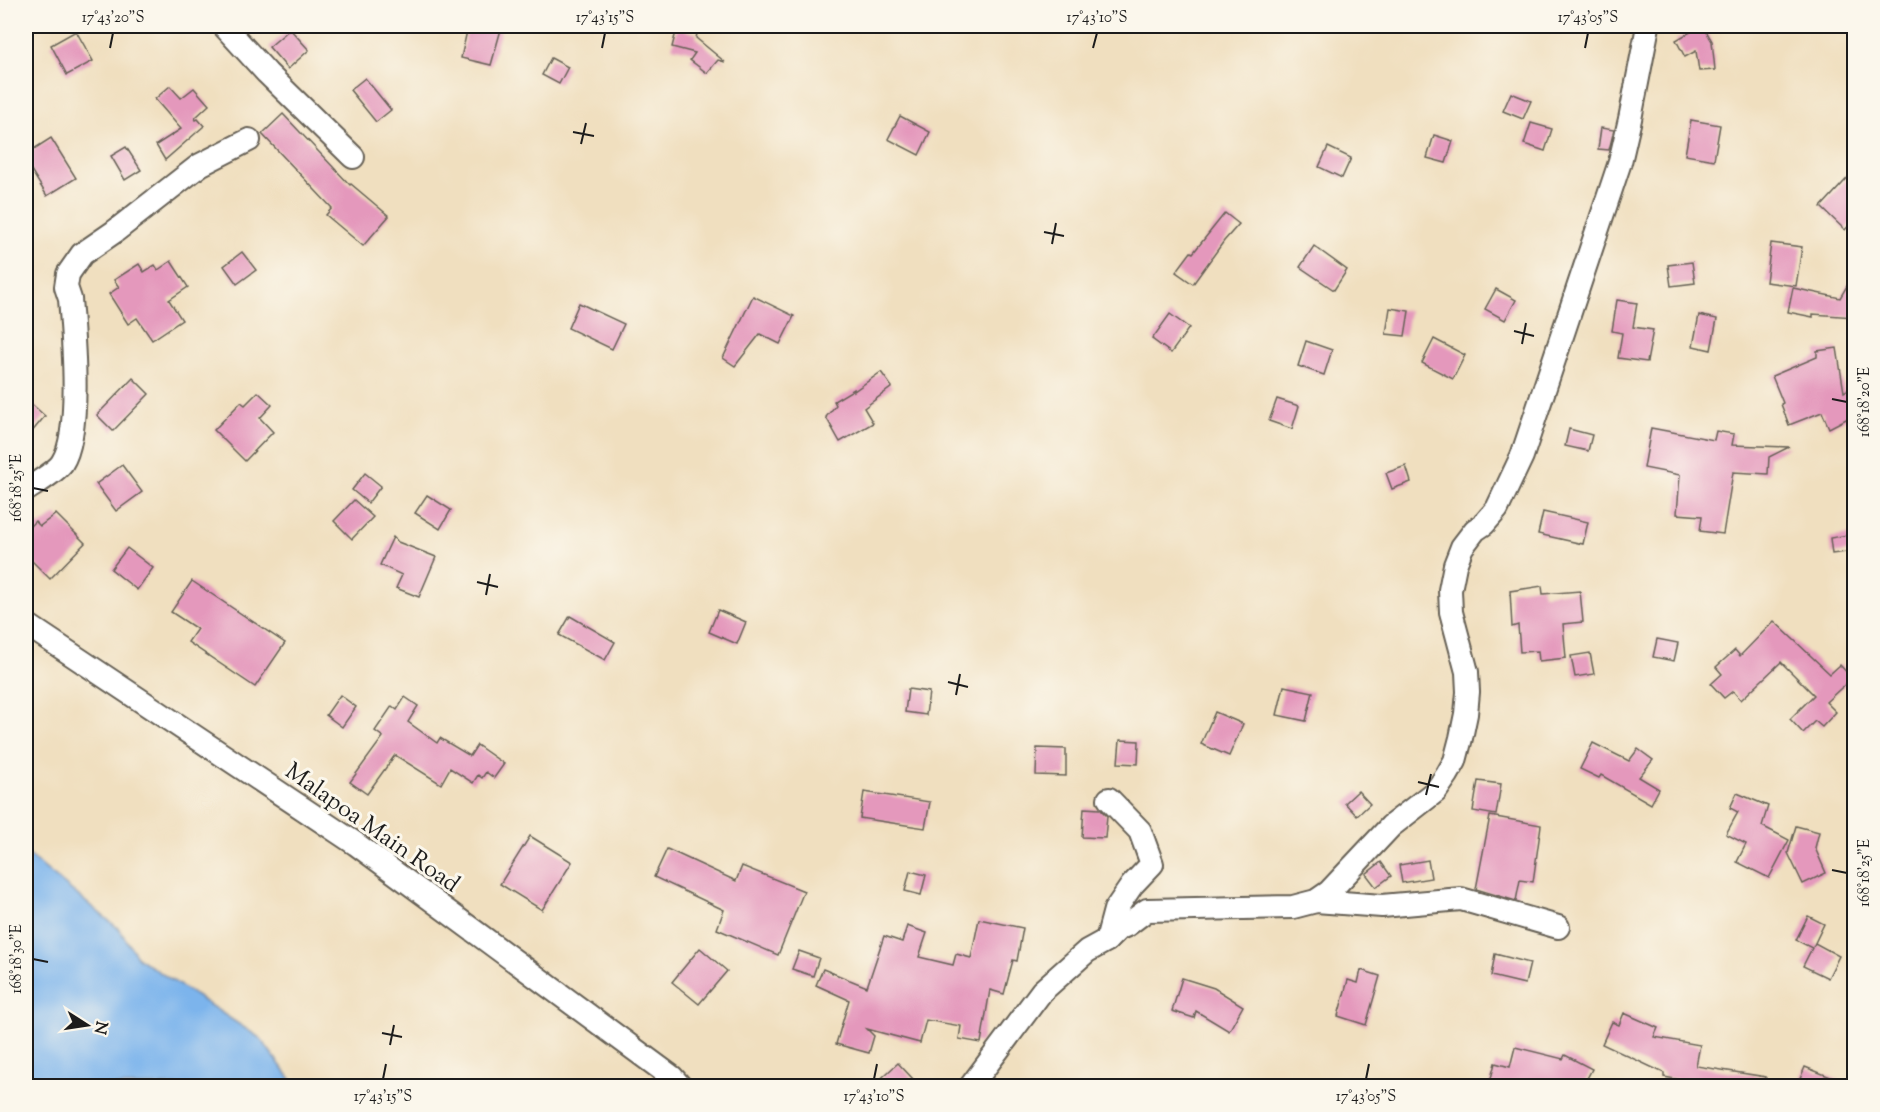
<svg xmlns="http://www.w3.org/2000/svg" width="1880" height="1112" font-family="'Sorts Mill Goudy',serif">
  <style>
    .water { fill: #7cb4ec; stroke: #4c6884; stroke-width: 1.5 }
    .building { fill: #e498bc }
    .lines { fill: none; stroke-linecap: round; stroke-linejoin: round }
    .minor-casing { stroke: #666055; stroke-width: 26 }
    .minor { stroke: #fff; stroke-width: 22 }
    .ticks { fill: none; stroke: #1c1c1c; stroke-width: 2 }
    .labels { text-anchor: middle; stroke-width: 6; stroke-linejoin: round; paint-order: stroke }
    .street-label { font-size: 24px; fill: #1c1c1c; stroke: #fbf7ec }
    .neatline { fill: none; stroke: #1c1c1c; stroke-width: 2 }
    .ticks-label { font-size: 15px; text-anchor: middle; fill: #1c1c1c }
  </style>
  <rect width="100%" height="100%" fill="#fbf7ec"/>
  <filter id="ink" filterUnits="userSpaceOnUse"><feTurbulence type="fractalNoise" baseFrequency=".0167" numOctaves="2"/><feDisplacementMap in="SourceGraphic" scale="12" xChannelSelector="R" yChannelSelector="G"/><feConvolveMatrix kernelMatrix="1 2 1 2 8 2 1 2 1" color-interpolation-filters="sRGB"/></filter>
  <filter id="wash" filterUnits="userSpaceOnUse"><feTurbulence type="fractalNoise" baseFrequency=".008" numOctaves="4" result="noise"/><feDisplacementMap in="SourceGraphic" scale="24" xChannelSelector="R" yChannelSelector="G"/><feGaussianBlur stdDeviation="1.35" result="paint"/><feColorMatrix in="noise" values="0 0 0 0 0 0 0 0 0 0 0 0 0 0 0 0 0 1.4 0 .05"/><feComposite in="paint" operator="in"/></filter>
  <g filter="url(#wash)">
    <rect width="100%" height="100%" fill="#f0dfbf"/>
    <!-- water -->
    <path class="water" d="M26,853L119,929L138,958L260,1038L296,1086H26Z"/>
    <g id="blocks">
      <!-- building -->
      <g class="building">
        <path d="M468,26H502L491,65L461,58Z"/>
        <path d="M1693,26H1703L1712,41L1715,70L1699,71L1696,51L1685,57L1676,40L1694,30Z"/>
        <path d="M677,28L697,34L696,38L725,62L718,60L707,73L690,60L695,53L672,47Z"/>
        <path d="M290,29L309,50L288,69L269,47Z"/>
        <path d="M76,31L93,61L67,75L51,45Z"/>
        <path d="M551,58L568,67L559,84L542,75Z"/>
        <path d="M365,78L391,110L376,122L350,90Z"/>
        <path d="M170,86L181,98L194,88L209,105L195,118L196,120L198,119L204,126L165,160L156,145L181,129L155,99Z"/>
        <path d="M1511,93L1531,101L1523,119L1503,111Z"/>
        <path d="M283,114L350,185L351,184L389,216L363,246L326,215L332,208L262,134Z"/>
        <path d="M900,116L930,132L919,155L888,139Z"/>
        <path d="M1691,120L1720,125L1714,160L1685,155Z"/>
        <path d="M1531,123L1552,129L1545,151L1524,144Z"/>
        <path d="M1601,128L1614,130L1609,150L1598,149Z"/>
        <path d="M1434,135L1453,141L1446,163L1427,158Z"/>
        <path d="M51,138L76,178L47,196L26,162V154Z"/>
        <path d="M126,147L141,170L125,180L111,156Z"/>
        <path d="M1328,147L1351,158L1342,178L1319,167Z"/>
        <path d="M1854,171V220L1845,230L1821,207Z"/>
        <path d="M1225,213L1239,224L1224,241L1193,284L1176,272L1191,252L1193,253Z"/>
        <path d="M1771,243L1802,247L1796,286L1766,282Z"/>
        <path d="M1314,246L1347,270L1334,290L1300,267Z"/>
        <path d="M242,252L256,270L237,284L224,266Z"/>
        <path d="M171,261L188,287L169,300L182,320L152,340L137,318L128,324L109,294L119,287L114,280L139,264L144,272L155,265L158,270Z"/>
        <path d="M1692,262L1695,283L1671,286L1668,265Z"/>
        <path d="M1854,274V317L1813,314V317L1788,312L1793,288L1840,298Z"/>
        <path d="M1496,289L1516,300L1505,320L1485,309Z"/>
        <path d="M753,296L794,316L780,344L760,334L735,366L723,358Z"/>
        <path d="M1617,300L1637,303L1633,327L1653,330L1647,362L1618,358L1622,333L1612,331Z"/>
        <path d="M579,303L624,324L612,349L568,328Z"/>
        <path d="M1390,308L1409,311L1405,336L1386,334Z"/>
        <path d="M1170,314L1189,328L1171,353L1152,339Z"/>
        <path d="M1699,315L1717,319L1711,350L1693,346Z"/>
        <path d="M1434,339L1465,355L1453,379L1422,363Z"/>
        <path d="M1306,341L1332,350L1324,375L1298,366Z"/>
        <path d="M1837,348L1844,392L1854,386V415L1829,428L1822,412L1789,425L1781,404L1783,403L1772,376L1817,357V351Z"/>
        <path d="M881,372L892,387L864,408L873,423L840,442L826,417L836,405L834,401L854,389V391Z"/>
        <path d="M133,378L149,394L113,431L97,415Z"/>
        <path d="M258,392L272,405L260,418L273,432L245,461L214,430L241,402L245,405Z"/>
        <path d="M26,399L45,416L26,439Z"/>
        <path d="M1277,399L1299,406L1292,429L1269,421Z"/>
        <path d="M1651,428L1714,440L1716,431L1734,434L1732,445L1789,447L1769,457L1768,474L1733,472L1723,534L1700,531L1702,516L1677,514L1680,475L1644,468Z"/>
        <path d="M1569,429L1592,435L1588,451L1565,446Z"/>
        <path d="M122,465L142,492L116,511L96,484Z"/>
        <path d="M1406,466L1411,482L1392,489L1386,473Z"/>
        <path d="M365,473L381,486L368,503L352,490Z"/>
        <path d="M427,495L451,510L440,529L415,513Z"/>
        <path d="M354,500L373,517L352,539L334,521Z"/>
        <path d="M1543,512L1588,522L1583,544L1538,534Z"/>
        <path d="M56,514L85,543L50,579L26,555V530L35,521L40,526Z"/>
        <path d="M1854,534V551L1832,554L1830,538Z"/>
        <path d="M393,537L398,542L436,557L419,597L396,588L402,575L380,565Z"/>
        <path d="M127,548L153,568L137,590L111,569Z"/>
        <path d="M192,581L285,643L255,687L188,642L197,629L171,612Z"/>
        <path d="M1542,586L1543,594L1580,591L1583,622L1563,624L1566,658L1539,661L1538,651L1520,652L1518,625L1512,627L1510,591Z"/>
        <path d="M718,610L746,622L737,644L709,632Z"/>
        <path d="M570,616L615,642L605,660L559,635Z"/>
        <path d="M1774,621L1830,674L1840,665L1852,678L1826,702L1836,712L1822,727L1815,721L1803,733L1790,719L1814,695L1781,662L1741,700L1733,691L1724,698L1711,684L1722,674L1716,667L1735,650L1740,656Z"/>
        <path d="M1657,639L1678,643L1674,661L1653,657Z"/>
        <path d="M1590,653L1594,674L1575,677L1571,656Z"/>
        <path d="M1284,686L1313,692L1306,721L1277,715Z"/>
        <path d="M908,689L929,692L926,715L905,712Z"/>
        <path d="M340,695L356,707L342,727L326,715Z"/>
        <path d="M405,697L418,706L408,722L437,743L440,738L470,756L477,745L504,764L494,778L486,772L482,778L478,775L473,783L450,768L441,784L395,755L367,794L350,782L383,737L375,731L392,706L397,710Z"/>
        <path d="M1215,712L1243,724L1229,756L1201,744Z"/>
        <path d="M1120,740L1139,741L1138,764L1118,763Z"/>
        <path d="M1593,743L1629,761L1638,749L1653,760L1639,777L1659,789L1651,804L1601,775L1599,778L1580,769Z"/>
        <path d="M1037,748L1066,749V776L1036,775Z"/>
        <path d="M1478,781L1501,784L1496,815L1473,811Z"/>
        <path d="M1358,791L1370,804L1357,816L1345,803Z"/>
        <path d="M864,792L930,802L925,828L860,818Z"/>
        <path d="M1737,793L1768,806L1762,826L1789,840L1769,878L1737,862L1746,844L1726,834L1738,812L1730,808Z"/>
        <path d="M1084,808L1100,809L1107,816L1105,838L1082,837Z"/>
        <path d="M1490,816L1541,825L1533,882L1520,880L1516,901L1476,889Z"/>
        <path d="M1796,826L1819,832L1815,848L1826,873L1803,884L1788,853Z"/>
        <path d="M530,836L572,862L542,910L500,884Z"/>
        <path d="M667,849L736,881L742,866L804,891L778,955L717,929L724,910L654,877Z"/>
        <path d="M1428,860L1431,878L1402,883L1399,865Z"/>
        <path d="M1381,862L1391,876L1376,887L1366,874Z"/>
        <path d="M910,871L926,875L921,895L905,891Z"/>
        <path d="M1808,916L1824,924L1813,947L1815,943L1839,956L1828,978L1803,966L1812,948L1796,940Z"/>
        <path d="M979,919L1023,928L1017,961L1013,960L1004,994L990,990L981,1043L959,1039L961,1026L926,1020L920,1043L867,1029L874,1036L869,1053L836,1044L849,1000L816,985L823,969L867,987L884,936L902,942L907,926L927,933L919,957L953,965L956,954L971,958Z"/>
        <path d="M700,948L727,971L699,1004L672,982Z"/>
        <path d="M799,951L819,958L813,976L792,969Z"/>
        <path d="M1495,954L1530,963L1525,984L1491,976Z"/>
        <path d="M1361,970L1380,976L1366,1025L1338,1016L1348,980L1358,983Z"/>
        <path d="M1182,978L1214,988L1243,1006L1229,1031L1196,1011L1194,1018L1172,1011Z"/>
        <path d="M1624,1013L1658,1028L1654,1037L1700,1045L1696,1066L1766,1077L1765,1086H1707L1708,1085L1664,1077V1073L1602,1044L1612,1022L1619,1025Z"/>
        <path d="M1515,1047L1563,1059L1565,1055L1592,1069L1583,1086H1489L1495,1063L1510,1067Z"/>
        <path d="M898,1063L913,1079L905,1086H873Z"/>
        <path d="M1805,1067L1851,1085L1850,1086H1797Z"/>
      </g>
    </g>
  </g>
  <g filter="url(#ink)">
    <use href="#blocks" fill-opacity="0" stroke="#666055" stroke-width="1.5"/>
    <g class="lines">
      <defs>
        <g id="minor">
          <path d="M224,26L267,73L353,157"/>
          <path d="M26,490C35,484 56,472 62,463C82,432 73,336 70,299L66,287L68,274L82,254L114,232L200,165L249,140"/>
          <path d="M26,624L356,844L672,1077L680,1086"/>
          <path d="M1316,901L1382,906L1461,899L1558,927"/>
          <path d="M1107,940L1115,910L1132,885L1152,864L1140,831L1109,799"/>
          <path d="M971,1086L1042,991L1087,951L1107,940L1118,929L1127,925L1147,910L1293,907L1316,901L1329,892L1391,826L1436,791L1447,775L1455,761L1461,738L1466,714L1468,692L1467,672L1451,612L1450,590L1455,565L1462,547L1475,530L1484,524L1497,509L1522,456L1620,162L1630,119L1648,26"/>
        </g>
      </defs>
      <!-- minor casing -->
      <use href="#minor" class="minor-casing"/>
      <!-- minor -->
      <use href="#minor" class="minor"/>
    </g>
  </g>
  <!-- ticks -->
  <path class="ticks" d="M110,48L113,33M602,48L605,33M1093,48L1097,33M1585,48L1588,33M573,132L594,136M581,144L586,123M1044,232L1064,236M1052,244L1056,223M1514,331L1534,336M1522,344L1526,323M1832,399L1847,402M33,488L48,491M477,582L498,587M486,595L490,574M948,682L968,687M956,695L960,674M1418,782L1439,787M1426,795L1431,774M1832,870L1847,873M33,959L48,962M382,1033L402,1037M390,1045L394,1025M383,1079L386,1064M874,1079L877,1064M1366,1079L1369,1064"/>
  <g class="labels">
    <!-- street labels -->
    <g class="street-label">
      <text transform="translate(373 827) rotate(35)" y="8">Malapoa Main Road</text>
    </g>
  </g>
  <!-- margin -->
  <rect width="1880" height="1112" fill="none" stroke="#fbf7ec" stroke-width="66"/>
  <!-- north arrow -->
  <g transform="translate(87 1025) rotate(102)" stroke="#fbf7ec" stroke-width="4.5" paint-order="stroke">
  <path d="M0-4.5L10 22L0 15L-10 22Z" fill="#1c1c1c"/>
  <text y="-9" font-size="16" font-weight="bold" text-anchor="middle" fill="#1c1c1c">N</text>
  </g>
  <rect x="33" y="33" width="1814" height="1046" class="neatline"/>
  <g class="ticks-label">
    <text x="113" y="22">17°43'20"S</text>
    <text x="605" y="22">17°43'15"S</text>
    <text x="1097" y="22">17°43'10"S</text>
    <text x="1588" y="22">17°43'05"S</text>
    <text transform="translate(1864 402) rotate(-90)" y="5">168°18'20"E</text>
    <text transform="translate(16 488) rotate(-90)" y="5">168°18'25"E</text>
    <text transform="translate(1864 873) rotate(-90)" y="5">168°18'25"E</text>
    <text transform="translate(16 959) rotate(-90)" y="5">168°18'30"E</text>
    <text x="383" y="1101">17°43'15"S</text>
    <text x="874" y="1101">17°43'10"S</text>
    <text x="1366" y="1101">17°43'05"S</text>
  </g>
</svg>
